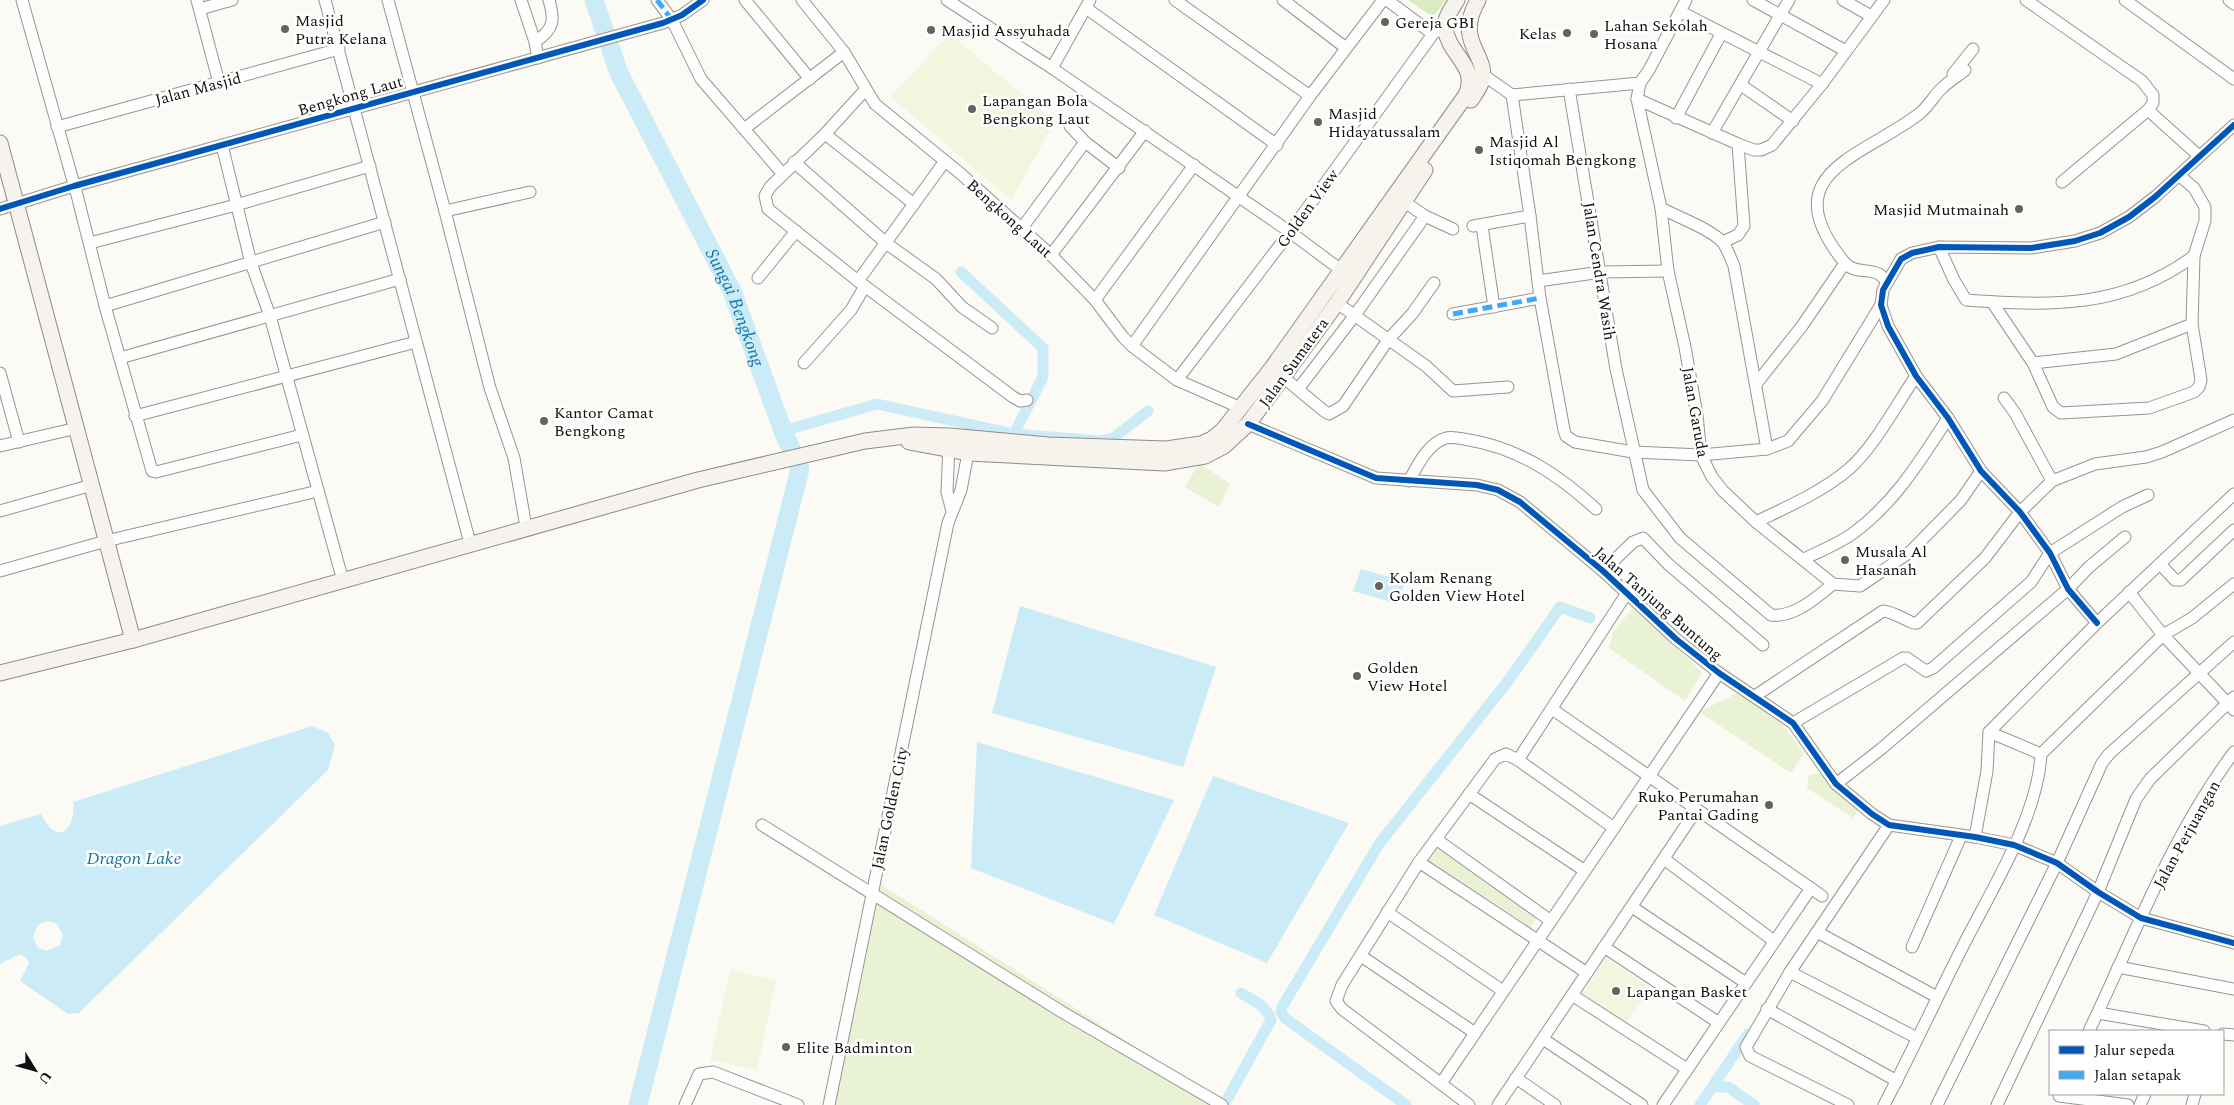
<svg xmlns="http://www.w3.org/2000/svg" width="2234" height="1105" font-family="Spectral,serif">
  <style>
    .green { fill: #e9f2d5 }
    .forest { fill: #daeac3 }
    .pitch { fill: #f2f6df }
    .water { fill: #cbecf6; fill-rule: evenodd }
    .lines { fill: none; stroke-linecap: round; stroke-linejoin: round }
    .canal { stroke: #cbecf6; stroke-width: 11 }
    .river { stroke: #cbecf6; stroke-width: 19 }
    .street-casing { stroke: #969593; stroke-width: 13 }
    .secondary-casing { stroke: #8d8c8a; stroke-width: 17 }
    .street { stroke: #fffefe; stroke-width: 11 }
    .secondary { stroke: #f5f3eb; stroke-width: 15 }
    .quiet { stroke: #3fa9f5; stroke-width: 5; stroke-dasharray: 10 5; stroke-linecap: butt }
    .cycleway-casing { stroke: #fff; stroke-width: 9 }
    .cycleway { stroke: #0057b8; stroke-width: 6 }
    .poi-dot { fill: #636260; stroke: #fff; stroke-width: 2 }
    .labels { text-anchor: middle; stroke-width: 5; stroke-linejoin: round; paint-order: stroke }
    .poi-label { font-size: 16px; fill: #101010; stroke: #fff; text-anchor: start }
    .street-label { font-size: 16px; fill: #101010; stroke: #fff }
    .water-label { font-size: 18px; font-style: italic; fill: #1676a5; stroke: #fff }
  </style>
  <rect width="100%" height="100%" fill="#fcfaf5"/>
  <!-- green -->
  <g class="green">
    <path d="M1199,463L1230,484L1219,507L1185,487Z"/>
    <path d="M1633,608L1702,672L1685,701L1609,648L1613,632Z"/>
    <path d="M1738,693L1776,716L1804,753L1791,773L1699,712Z"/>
    <path d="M1819,773L1860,807L1853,818L1807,788L1809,775Z"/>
    <path d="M1430,843L1538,916L1529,930L1421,857Z"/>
    <path d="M877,882L1216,1098L1212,1105H831Z"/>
  </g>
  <!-- forest -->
  <path class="forest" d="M1408,0H1446L1433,17Z"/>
  <!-- pitch -->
  <g class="pitch">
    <path d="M950,34L1055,122L1011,200L890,96Z"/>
    <path d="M1606,958L1650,988L1627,1023L1583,994Z"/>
    <path d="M730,970L776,980L757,1070L710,1060Z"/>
  </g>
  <!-- water -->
  <g class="water">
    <path d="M1361,569L1405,581L1398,604L1353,591Z"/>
    <path d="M1020,606L1216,667L1183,767L992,713Z"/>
    <path d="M312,726L328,733L335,745L328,770L79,1013L68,1014L20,981L29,963L25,957L20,954L0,964V826L41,814C47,824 51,834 64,832C73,823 74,815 73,802ZM46,921L56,923L63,935L60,945L46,951L37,947L33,937L38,925Z"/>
    <path d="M977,742L1174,800L1114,924L971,868Z"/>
    <path d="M1213,776L1349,823L1267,963L1154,915Z"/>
  </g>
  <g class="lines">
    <!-- canal -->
    <g class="canal">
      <path d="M783,431L877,404L1014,434L1043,377V348L961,272"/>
      <path d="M1014,434L1101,441L1112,439L1148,411"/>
      <path d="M1713,1087H1728L1754,1105"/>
      <path d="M1224,1105L1271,1020C1268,1006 1252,1000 1241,993"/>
      <path d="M1406,1105L1285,1018L1281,1012L1282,1007L1379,844L1508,681L1560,607L1590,618"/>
      <path d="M1700,1105L1748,1034"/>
    </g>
    <!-- river -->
    <path class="river" id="s1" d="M594,0L619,73L732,291L783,431L800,469L638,1105"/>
    <defs>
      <g id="street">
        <path d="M22,0L77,195L105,306L152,471L156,472L302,435"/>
        <path d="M197,0L219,83"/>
        <path d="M325,0L470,543"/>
        <path d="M388,0L445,211L490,388L514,458L526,527"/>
        <path d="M521,0L535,42L538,58"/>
        <path d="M657,0L672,20L701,79L782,173"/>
        <path d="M745,0L810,79"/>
        <path d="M802,0L844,52L875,104L961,174L1051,255L1095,300L1123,337L1132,346L1177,380L1241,408"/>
        <path d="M947,0L1052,68"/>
        <path d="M1090,0L1052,68L1290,232L1341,270"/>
        <path d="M1175,0L1310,96"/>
        <path d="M1283,0L1346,48"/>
        <path d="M1387,0L1433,34L1439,30"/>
        <path d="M1753,0L1846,51"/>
        <path d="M1843,0L1871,16"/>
        <path d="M2026,0L2142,81L2153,95V103L2148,110L2199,156"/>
        <path d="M2125,0L2234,79"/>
        <path d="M2229,0L2234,4"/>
        <path d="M1086,8L1277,145"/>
        <path d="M200,9L232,0"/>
        <path d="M1681,12L1822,84"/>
        <path d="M535,42C554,29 555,21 549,0"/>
        <path d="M1482,74L1512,95L1640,83L1649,70L1686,0"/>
        <path d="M1953,74L1973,49"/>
        <path d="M1640,83L1637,99L1661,208L1668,271L1685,347L1697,415L1701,455L1712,477L1723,491L1756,522L1833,584L1860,586L1910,552L1961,500L1981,471"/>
        <path d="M1741,85L1793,121"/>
        <path d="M866,89L825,134L770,187L765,196L768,209L858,281L1013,397L1020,401L1027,400"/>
        <path d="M1569,89L1616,369L1643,490L1680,538L1771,615C1794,618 1817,597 1833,584"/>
        <path d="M1512,95L1530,216L1540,298L1564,430L1566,436L1575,442L1633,452L1701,455L1767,449L1788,441L1822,401L1881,305"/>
        <path d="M1637,99L1738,144L1754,150H1761L1772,145L1822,84L1884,0"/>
        <path d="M1676,118L1721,34"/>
        <path d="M1070,126L1085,142L1119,168"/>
        <path d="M57,127L339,49"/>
        <path d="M744,129L844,52"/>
        <path d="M1712,133L1789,0"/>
        <path d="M825,134L914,204"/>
        <path d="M222,145L251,263L270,316L343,581"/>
        <path d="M794,162L886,243L936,279L962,307L992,328"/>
        <path d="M2062,182L2148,110"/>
        <path d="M1399,198L1425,216L1453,229"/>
        <path d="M1661,208C1677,217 1714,230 1724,244C1728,251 1731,259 1734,266L1767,449"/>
        <path d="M0,209L74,186L663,23L682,15L703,0"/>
        <path d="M445,211L530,192"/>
        <path d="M1473,226L1530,216"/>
        <path d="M1482,226L1494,307"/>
        <path d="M1022,228L1085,142"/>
        <path d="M1723,242L1738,235L1744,226L1738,144"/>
        <path d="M90,243L236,205L370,166"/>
        <path d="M1939,247L1954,280L1966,300C2051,306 2122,309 2194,256"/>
        <path d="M1051,255L1145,131"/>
        <path d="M758,278L796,231"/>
        <path d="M858,281L945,161"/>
        <path d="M1538,281L1601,272L1668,271"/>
        <path d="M1887,282C1885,280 1882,276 1879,274C1867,268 1854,274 1844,262C1772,173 1861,158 1919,114C1928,107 1933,97 1941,89C1949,81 1958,76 1965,70"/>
        <path d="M1095,300L1194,165"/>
        <path d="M1992,302L2033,363L2116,354L2192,324L2194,256L2205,221V207L2194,188L2180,176"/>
        <path d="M1337,303L1426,366L1453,391L1508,387"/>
        <path d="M105,306L385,222"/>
        <path d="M1453,314L1540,298"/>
        <path d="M1132,346L1310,96L1383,0"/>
        <path d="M120,358L400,279"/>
        <path d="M804,363L851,310L865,286"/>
        <path d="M2033,363L2053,407L2061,413L2149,408L2194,392L2199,387L2201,380L2192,324"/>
        <path d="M0,373L19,442"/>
        <path d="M1283,377L1324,411L1329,414L1343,406L1388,340L1412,314L1434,283"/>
        <path d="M1177,380L1290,232L1433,34"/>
        <path d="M1756,384L1802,326L1845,263"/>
        <path d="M1299,388L1355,315L1425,216"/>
        <path d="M135,416L416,342"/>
        <path d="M1248,424L1376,478L1477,485L1498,490L1520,502L1603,571L1676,639L1719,673L1793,723L1836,784L1872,814L1889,825L1975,837L2014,845L2057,863L2098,892L2141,918L2234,943"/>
        <path d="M949,444L947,492L952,511"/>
        <path d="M0,446L77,428"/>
        <path d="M1409,481C1417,466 1428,443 1446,438C1453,436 1462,439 1469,440C1519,448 1560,476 1596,509"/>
        <path d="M2052,481L2095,464L2146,457L2162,452L2234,420"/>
        <path d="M0,511L92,485"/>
        <path d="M1756,522C1787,507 1822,492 1849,469C1875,446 1896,405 1916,376"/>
        <path d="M1804,559C1820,551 1838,544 1852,534C1894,504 1920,461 1948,418"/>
        <path d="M2160,564L2175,580H2181L2234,530"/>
        <path d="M0,571L106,541L318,491"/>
        <path d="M1603,571L1633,542L1643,538L1668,564L1763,645"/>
        <path d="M2129,592L2163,635L2234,710"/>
        <path d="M2097,623L2068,589L2050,553L2020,512L1981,471L1948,418L1916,376L1888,326L1881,305L1883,290L1901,259L1912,253L1939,247L2031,248L2075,241L2100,233L2129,217L2155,197L2234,125"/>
        <path d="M1755,696L1883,611C1896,612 1912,625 1917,623L1985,558L2020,512L2052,481L2015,413L2004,398"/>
        <path d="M1552,709L1822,896"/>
        <path d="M1793,723L1903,658H1907L1926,671L1933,668L2031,582L2050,553L2122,507L2148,495"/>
        <path d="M1989,732L2041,754"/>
        <path d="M1836,784L1881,749L2068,589L2089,567L2125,537"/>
        <path d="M1469,794L1585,871"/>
        <path d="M762,825L1062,1012L1222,1105"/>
        <path d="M1614,828L1518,760L1627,593"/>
        <path d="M1975,837L1987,771L1989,732L2097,623L2234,494"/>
        <path d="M1436,839L1551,921"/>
        <path d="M1664,859L1774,941"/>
        <path d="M1419,862L1587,973"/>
        <path d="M1632,907L1746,983"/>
        <path d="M1387,912L1503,991"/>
        <path d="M1817,932L1937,997"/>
        <path d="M1604,947L1719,1023"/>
        <path d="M1912,947L1961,836"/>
        <path d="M1361,956L1475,1033"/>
        <path d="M2118,967L2234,989"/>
        <path d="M1790,972L1917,1038"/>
        <path d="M1572,995L1687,1069"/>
        <path d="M1767,1009L1897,1081"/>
        <path d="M2098,1013L2204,1031"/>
        <path d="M2089,1031C2134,937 2171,836 2234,752"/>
        <path d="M2223,1034L2234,1035"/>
        <path d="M1543,1039L1642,1105"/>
        <path d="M1516,1078L1555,1105"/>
        <path d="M1442,1082L1719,673"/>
        <path d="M2059,1096L2128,1105"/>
        <path d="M685,1105L699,1074L713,1072L798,1105"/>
        <path d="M829,1105L948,523L961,490L968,453V437"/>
        <path d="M1469,1105L1342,1009L1336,1001L1342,985L1419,862L1495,759L1506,754L1518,760"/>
        <path d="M1498,1105L1697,809"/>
        <path d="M1663,1105L1811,888"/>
        <path d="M1848,1105L1750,1056L1746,1047L1790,972L1889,825"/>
        <path d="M1884,1105C1912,1052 1937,997 1964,944C1992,889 2038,816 2041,754L2163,635L2192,618L2234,584"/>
        <path d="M1937,1105L2057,863L2102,763L2109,754L2234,642"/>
        <path d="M1997,1105L2098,892L2136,799L2150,779L2234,697"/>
        <path d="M2140,1105L2145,1094"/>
        <path d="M2192,1105L2195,1094"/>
      </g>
      <g id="secondary">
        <path d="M1471,100C1474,95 1479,89 1481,83C1491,55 1453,44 1478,0"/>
        <path d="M0,143L133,640"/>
        <path d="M909,442L968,453L1164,463L1205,456L1224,446L1248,424L1283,377L1337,303L1425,170"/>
        <path d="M0,673L133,640L698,480L865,441L914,435L950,436L1048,445L1166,449L1201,444L1212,439L1223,430L1272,368L1466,95C1479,66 1449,56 1445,28C1444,19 1452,8 1457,0"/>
      </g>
    </defs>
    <!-- street casing -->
    <use href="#street" class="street-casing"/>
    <!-- secondary casing -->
    <use href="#secondary" class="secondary-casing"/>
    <!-- street -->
    <use href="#street" class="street"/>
    <!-- secondary -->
    <use href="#secondary" class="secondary"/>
    <!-- quiet -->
    <g class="quiet">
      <path d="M657,0L672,20"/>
      <path d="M1453,314L1540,298"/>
    </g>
    <defs>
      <g id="cycleway">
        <path d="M0,209L74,186L663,23L682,15L703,0"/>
        <path d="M1248,424L1376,478L1477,485L1498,490L1520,502L1603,571L1676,639L1719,673L1793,723L1836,784L1872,814L1889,825L1975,837L2014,845L2057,863L2098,892L2141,918L2234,943"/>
        <path d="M2097,623L2068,589L2050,553L2020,512L1981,471L1948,418L1916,376L1888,326L1881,305L1883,290L1901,259L1912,253L1939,247L2031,248L2075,241L2100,233L2129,217L2155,197L2234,125"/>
      </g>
    </defs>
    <!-- cycleway casing -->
    <use href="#cycleway" class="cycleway-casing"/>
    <!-- cycleway -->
    <use href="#cycleway" class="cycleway"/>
  </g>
  <!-- markers -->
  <g class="poi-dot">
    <circle cx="1385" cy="22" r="5"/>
    <circle cx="285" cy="29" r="5"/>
    <circle cx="931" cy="30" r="5"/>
    <circle cx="1567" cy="33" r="5"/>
    <circle cx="1594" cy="34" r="5"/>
    <circle cx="972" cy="109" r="5"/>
    <circle cx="1318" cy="122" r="5"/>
    <circle cx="1479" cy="150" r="5"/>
    <circle cx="2019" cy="209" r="5"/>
    <circle cx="544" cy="421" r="5"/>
    <circle cx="1845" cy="560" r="5"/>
    <circle cx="1379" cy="586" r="5"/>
    <circle cx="1357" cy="676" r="5"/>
    <circle cx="1769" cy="805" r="5"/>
    <circle cx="1616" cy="991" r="5"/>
    <circle cx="786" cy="1047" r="5"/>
  </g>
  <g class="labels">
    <!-- poi labels -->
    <g class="poi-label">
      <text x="295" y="26">Masjid<tspan x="295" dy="18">Putra Kelana</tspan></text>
      <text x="1395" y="28">Gereja GBI</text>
      <text x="1604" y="31">Lahan Sekolah<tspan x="1604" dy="18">Hosana</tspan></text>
      <text x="941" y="36">Masjid Assyuhada</text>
      <text x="1557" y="39" text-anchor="end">Kelas</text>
      <text x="982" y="106">Lapangan Bola<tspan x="982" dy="18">Bengkong Laut</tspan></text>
      <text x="1328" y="119">Masjid<tspan x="1328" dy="18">Hidayatussalam</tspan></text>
      <text x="1489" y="147">Masjid Al<tspan x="1489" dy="18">Istiqomah Bengkong</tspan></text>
      <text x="2009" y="215" text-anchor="end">Masjid Mutmainah</text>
      <text x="554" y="418">Kantor Camat<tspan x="554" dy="18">Bengkong</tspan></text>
      <text x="1855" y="557">Musala Al<tspan x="1855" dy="18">Hasanah</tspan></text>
      <text x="1389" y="583">Kolam Renang<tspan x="1389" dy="18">Golden View Hotel</tspan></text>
      <text x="1367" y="673">Golden<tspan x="1367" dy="18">View Hotel</tspan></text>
      <text x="1759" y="802" text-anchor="end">Ruko Perumahan<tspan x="1759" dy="18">Pantai Gading</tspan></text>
      <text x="1626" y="997">Lapangan Basket</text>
      <text x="796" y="1053">Elite Badminton</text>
    </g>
    <!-- street labels -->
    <g class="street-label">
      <text transform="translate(198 88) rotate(-15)" y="6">Jalan Masjid</text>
      <text transform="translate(350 95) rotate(-16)" y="6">Bengkong Laut</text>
      <text transform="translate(1307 208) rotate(-54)" y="6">Golden View</text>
      <text transform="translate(1010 218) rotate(42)" y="6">Bengkong Laut</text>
      <text transform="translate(1600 271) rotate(81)" y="6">Jalan Cendra Wasih</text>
      <text transform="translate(1293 362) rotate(-54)" y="6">Jalan Sumatera</text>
      <text transform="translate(1696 412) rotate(80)" y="6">Jalan Garuda</text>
      <text transform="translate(1659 603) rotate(41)" y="6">Jalan Tanjung Buntung</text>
      <text transform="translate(889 808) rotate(-78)" y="6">Jalan Golden City</text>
      <text transform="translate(2186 834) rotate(-61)" y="6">Jalan Perjuangan</text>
    </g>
    <!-- water labels -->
    <g class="water-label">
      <text dy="6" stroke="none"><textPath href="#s1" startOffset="339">Sungai Bengkong</textPath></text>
      <text x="134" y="864">Dragon Lake</text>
    </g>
  </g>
  <!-- legend -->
  <rect x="2049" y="1030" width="175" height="65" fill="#ffffff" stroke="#9f9f9f"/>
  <rect x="2059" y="1046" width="25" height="8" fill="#0057b8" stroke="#9f9f9f"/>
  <text x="2094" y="1055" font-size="15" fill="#101010">Jalur sepeda</text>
  <rect x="2059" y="1071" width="25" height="8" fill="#3fa9f5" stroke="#9f9f9f"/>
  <text x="2094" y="1080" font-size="15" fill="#101010">Jalan setapak</text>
  <!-- north arrow -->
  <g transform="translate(35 1070) rotate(127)" stroke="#ffffff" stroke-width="4" paint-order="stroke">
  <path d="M0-4L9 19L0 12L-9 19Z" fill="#101010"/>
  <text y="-8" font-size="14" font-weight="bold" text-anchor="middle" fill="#101010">U</text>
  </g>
</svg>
